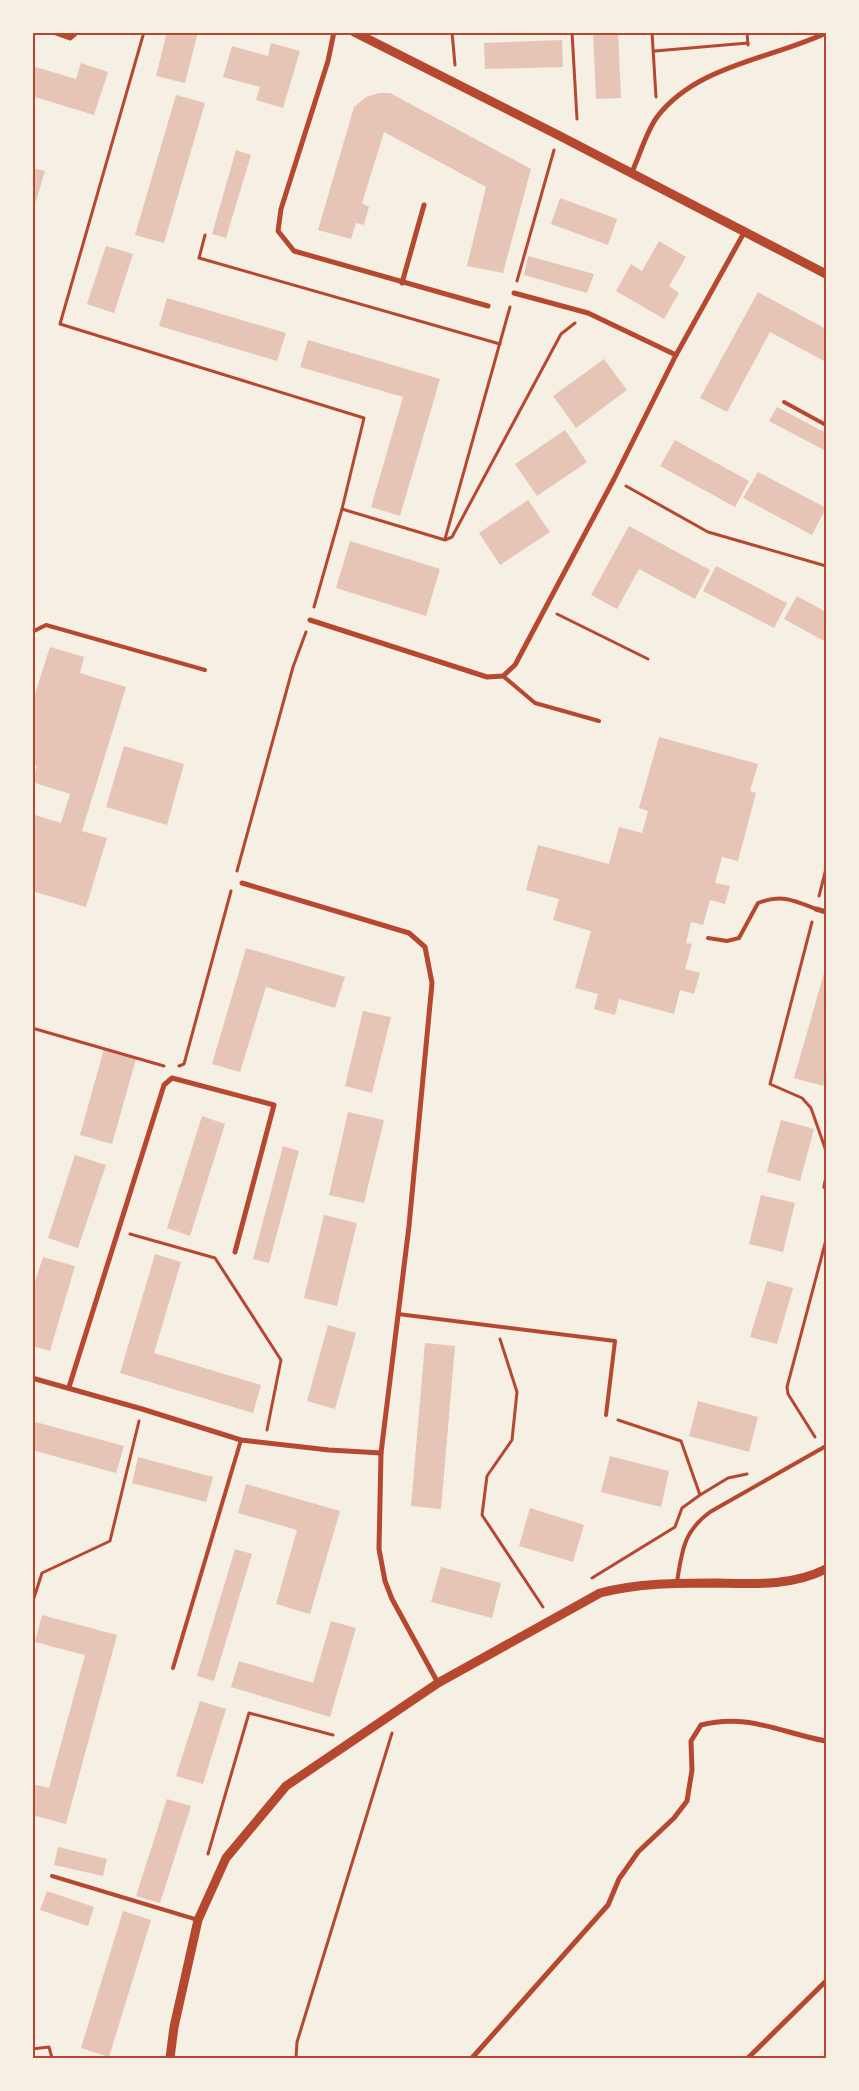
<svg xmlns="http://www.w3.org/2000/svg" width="859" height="2091" font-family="'Source Sans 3',sans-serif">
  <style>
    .building { fill: #e6c5b7 }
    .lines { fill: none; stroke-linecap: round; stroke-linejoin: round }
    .path { stroke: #b5482f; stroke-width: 3 }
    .service { stroke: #b5482f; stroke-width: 4 }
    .minor { stroke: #b5482f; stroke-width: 5 }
    .tertiary { stroke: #b5482f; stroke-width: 9 }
    .neatline { fill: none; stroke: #b5482f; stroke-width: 2 }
  </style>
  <rect width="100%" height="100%" fill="#f6efe4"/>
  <!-- building -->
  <g class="building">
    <path d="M167,32H198L185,83L156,76Z"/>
    <path d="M593,32H618L621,98L596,99Z"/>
    <path d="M562,40L563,67L485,69L484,43Z"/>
    <path d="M271,43L300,51L283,108L256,100L260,87L223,77L232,46L268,56Z"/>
    <path d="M81,63L108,72L94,115L32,96V66L76,79Z"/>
    <path d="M379,93H390L531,169L503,273L467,266L486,187L384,132L362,203L369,207L364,225L356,223L351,239L318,230L354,107L366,97Z"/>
    <path d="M176,95L205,103L164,243L135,235Z"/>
    <path d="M236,150L251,155L226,238L212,234Z"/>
    <path d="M32,168L45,171L33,211H32Z"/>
    <path d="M560,198L617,219L608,245L551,224Z"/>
    <path d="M659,241L686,257L669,286L679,293L664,319L616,291L631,264L642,271Z"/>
    <path d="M106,246L133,254L114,313L87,304Z"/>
    <path d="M528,256L594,274L587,293L524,275Z"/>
    <path d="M758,292L826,329V362L770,332L727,412L700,398Z"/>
    <path d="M167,298L286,333L277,361L159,326Z"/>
    <path d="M308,340L440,379L400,516L371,507L403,397L300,367Z"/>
    <path d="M604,359L627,390L576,428L553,396Z"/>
    <path d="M777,407L826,433V451L769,421Z"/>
    <path d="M565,430L587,462L537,496L515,464Z"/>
    <path d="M675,440L749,481L735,507L660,466Z"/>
    <path d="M758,472L826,508L812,535L743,498Z"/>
    <path d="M528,500L550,532L500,565L479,533Z"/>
    <path d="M629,526L710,570L695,599L639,569L617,609L591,595Z"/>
    <path d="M350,541L440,569L426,616L336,588Z"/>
    <path d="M716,566L787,603L774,628L703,591Z"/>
    <path d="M797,596L826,612V642L784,619Z"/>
    <path d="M50,647L84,657L80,673L126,687L82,831L107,838L86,907L32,891V814L61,823L70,794L32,782L37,766L32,764V703Z"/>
    <path d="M659,737L758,764L750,791L756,793L738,861L722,857L715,883L730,886L725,904L710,900L703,925L691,922L686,943L692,944L685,969L700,973L694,994L680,990L674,1014L619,999L615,1015L594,1009L598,994L575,988L591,931L553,920L559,899L526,890L538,845L609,864L619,827L642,833L648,811L639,808Z"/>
    <path d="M124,746L184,764L167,825L106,807Z"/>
    <path d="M246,948L345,977L335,1008L266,987L240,1072L212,1064Z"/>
    <path d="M826,966V1076L823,1086L794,1078Z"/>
    <path d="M363,1011L391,1017L372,1093L345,1086Z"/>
    <path d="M104,1049L136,1059L112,1144L80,1135Z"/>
    <path d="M348,1112L384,1120L364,1203L329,1195Z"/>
    <path d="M202,1116L225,1124L190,1236L167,1228Z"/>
    <path d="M781,1120L814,1129L800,1181L767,1172Z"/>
    <path d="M283,1146L299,1151L269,1263L253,1259Z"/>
    <path d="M75,1155L106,1165L78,1248L48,1238Z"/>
    <path d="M761,1195L795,1203L783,1252L749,1244Z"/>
    <path d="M324,1215L357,1223L337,1306L304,1298Z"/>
    <path d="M155,1254L181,1262L154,1353L261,1385L253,1413L120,1373Z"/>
    <path d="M43,1257L75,1266L50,1351L32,1346V1291Z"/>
    <path d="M767,1281L793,1288L777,1344L750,1337Z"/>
    <path d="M328,1325L356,1333L335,1409L307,1401Z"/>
    <path d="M425,1343L455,1346L441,1509L411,1506Z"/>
    <path d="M698,1401L758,1417L749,1452L689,1436Z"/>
    <path d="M32,1421L124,1446L116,1473L32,1450Z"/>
    <path d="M610,1456L669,1471L661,1507L601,1492Z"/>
    <path d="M138,1457L213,1477L206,1502L132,1483Z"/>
    <path d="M246,1484L340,1511L310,1614L276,1604L297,1530L238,1513Z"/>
    <path d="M530,1508L584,1525L573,1562L519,1546Z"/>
    <path d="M235,1549L252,1554L214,1681L197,1676Z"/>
    <path d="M441,1567L501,1583L492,1618L431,1602Z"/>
    <path d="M42,1615L117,1635L66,1824L32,1815V1784L49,1788L85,1655L35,1642Z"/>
    <path d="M331,1621L356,1628L330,1717L231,1687L239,1661L313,1683Z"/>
    <path d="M200,1701L226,1709L203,1784L176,1776Z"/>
    <path d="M167,1799L191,1806L160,1903L136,1896Z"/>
    <path d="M58,1847L107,1859L103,1876L54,1865Z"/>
    <path d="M47,1891L94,1907L88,1926L40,1910Z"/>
    <path d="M123,1911L151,1920L109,2057L81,2048Z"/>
  </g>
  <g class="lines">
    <!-- path -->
    <g class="path">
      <path d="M144,32L60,324L364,418L342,509"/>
      <path d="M452,32L455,65"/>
      <path d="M572,32L577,119"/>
      <path d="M652,32L656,97"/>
      <path d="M747,32L748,45"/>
      <path d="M655,51L748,43"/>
      <path d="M205,235L199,258L500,344"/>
      <path d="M517,281L554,150"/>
      <path d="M626,486L708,532L826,566"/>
      <path d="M445,539L510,307"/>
      <path d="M314,607L342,509L445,540L452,537L561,334L575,323"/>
      <path d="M557,614L648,659"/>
      <path d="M237,871L293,667L306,632"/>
      <path d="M819,896L826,869"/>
      <path d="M812,922L770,1084L802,1098L811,1108L826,1151"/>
      <path d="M32,1028L164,1066"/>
      <path d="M179,1066L184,1064L231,891"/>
      <path d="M130,1234L215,1258L281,1360L267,1430"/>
      <path d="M500,1339L517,1392L512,1440L487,1476L482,1515L543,1607"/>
      <path d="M815,1437L788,1394L787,1387L826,1240"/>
      <path d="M700,1495L728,1478L747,1474"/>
      <path d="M592,1578L675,1527L682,1508L700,1495L681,1441L618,1420"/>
      <path d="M32,1604L42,1573L110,1541L139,1421"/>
      <path d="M208,1854L249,1713L333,1735"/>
      <path d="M32,2049L49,2047L52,2058"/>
      <path d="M296,2058L297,2042L392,1733"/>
    </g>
    <!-- service -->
    <g class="service">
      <path d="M784,402L826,425"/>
      <path d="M32,632L46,625L205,670"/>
      <path d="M503,676L535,703L599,721"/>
      <path d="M708,938L727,941L739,938L758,903C782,894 793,900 816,909"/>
      <path d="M398,1314L615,1341L606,1415"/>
      <path d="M677,1582C682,1551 683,1532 710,1512L826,1446"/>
      <path d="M173,1668L241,1440"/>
      <path d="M52,1876L198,1920"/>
    </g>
    <!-- minor -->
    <g class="minor">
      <path d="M53,32L70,38L77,32"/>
      <path d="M334,32L328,61L281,209L278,231L294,251L488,306"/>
      <path d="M632,172C640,155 646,132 657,117C697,65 771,59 826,33"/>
      <path d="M402,283L424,205"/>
      <path d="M514,293L588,313L676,355"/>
      <path d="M310,620L487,677L503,676L515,665L614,479L676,355L745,231"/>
      <path d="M242,883L409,933L425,947L432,983L409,1226L381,1453L379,1549L385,1581L392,1599L438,1683"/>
      <path d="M816,909L826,912"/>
      <path d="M825,1187L826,1181"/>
      <path d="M32,1378L142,1409L241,1440L329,1450L381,1453"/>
      <path d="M69,1387L164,1085L172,1078L274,1105L235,1252"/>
      <path d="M472,2058L608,1905L619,1879L638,1852L674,1818L687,1801L692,1770L691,1741L701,1725C748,1713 782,1733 826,1741"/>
      <path d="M748,2058L826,1981"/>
    </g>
    <!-- tertiary -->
    <g class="tertiary">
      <path d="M354,32L558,135L826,274"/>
      <path d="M170,2058L174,2027L198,1920L226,1858L286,1786L438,1683L600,1593C638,1583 678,1583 718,1583C756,1584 792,1586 826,1569"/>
    </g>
  </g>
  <!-- border -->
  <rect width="859" height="2091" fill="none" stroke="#f6efe4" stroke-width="68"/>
  <rect x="34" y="34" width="791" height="2023" class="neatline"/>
</svg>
